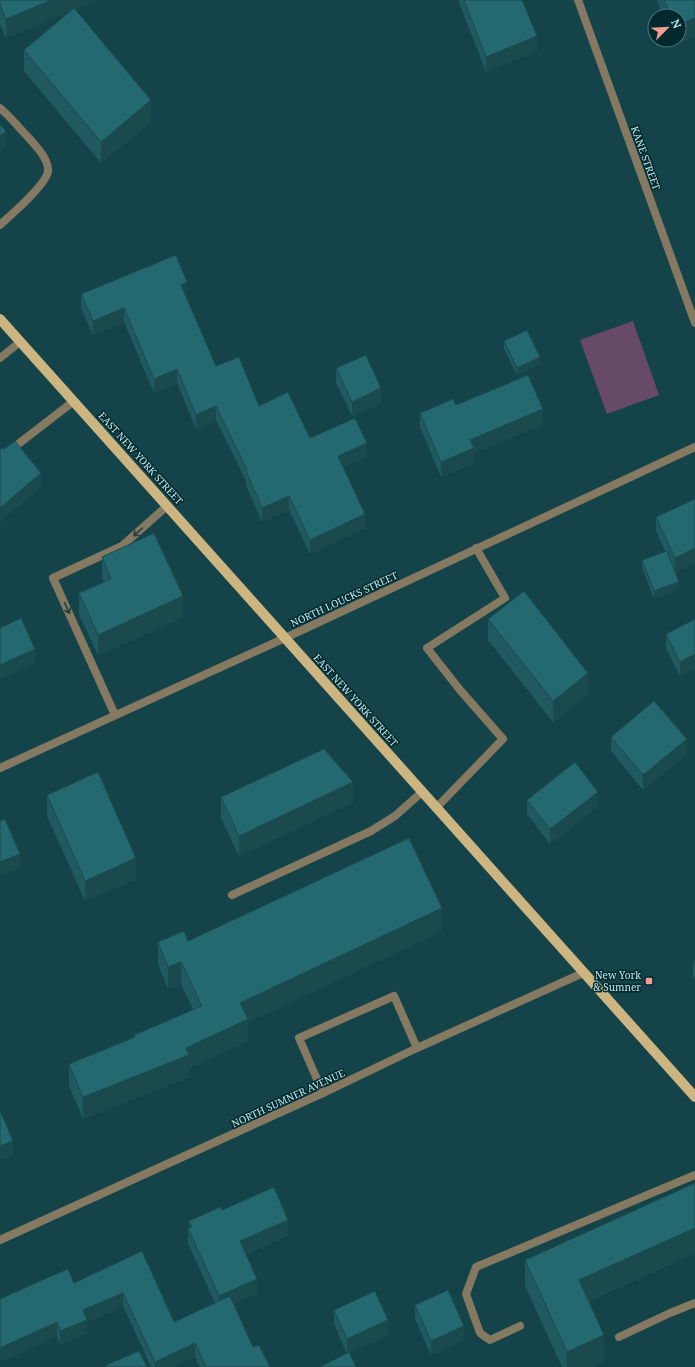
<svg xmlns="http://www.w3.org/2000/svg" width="695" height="1367" viewBox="0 0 695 1367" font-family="'Noto Serif',serif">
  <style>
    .green { fill: #674a68 }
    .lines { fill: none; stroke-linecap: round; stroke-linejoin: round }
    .lane { stroke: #857a61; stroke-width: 8 }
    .street { stroke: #857a61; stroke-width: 8 }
    .primary { stroke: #cdb581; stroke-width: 10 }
    .wall { fill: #205a60 }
    .shaded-wall { fill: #1a4a4e }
    .building { fill: #256970; stroke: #1a4a4e }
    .oneway { stroke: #233d3a }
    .poi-dot { fill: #f59c94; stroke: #02292d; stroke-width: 1.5 }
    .labels { text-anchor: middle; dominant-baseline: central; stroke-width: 3; stroke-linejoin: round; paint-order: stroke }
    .street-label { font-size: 10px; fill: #c2ebf0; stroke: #02292d }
    .poi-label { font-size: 10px; fill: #c2ebf0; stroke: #02292d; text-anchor: end }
  </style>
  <rect width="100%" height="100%" fill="#144449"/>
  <polygon class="green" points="633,321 659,395 607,414 580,340"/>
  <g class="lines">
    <g class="lane">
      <path d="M0 108C10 116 19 128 28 137 35 145 49 159 48 171 47 184 11 215 0 225"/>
      <polyline points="0,358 20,342"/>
      <polyline points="0,458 74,401"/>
      <polyline points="115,715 53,578 122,546 167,506"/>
      <polyline points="436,808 503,739 460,690 427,648 505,598 476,548"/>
      <polyline points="232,895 371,831 395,816 422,792"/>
      <polyline points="323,1093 299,1038 394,996 417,1048"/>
      <polyline points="520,1326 490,1340 480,1333 466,1294 476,1267 695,1175"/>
      <polyline points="619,1337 670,1313 695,1303"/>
    </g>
    <g class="street">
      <polyline points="578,0 695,323"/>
      <polyline points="0,768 285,638 695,447"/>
      <polyline points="0,1240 323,1093 417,1048 583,973"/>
    </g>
    <polyline class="primary" points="0,319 695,1097"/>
  </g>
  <g class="wall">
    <polygon points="0,0 97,0 75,9 151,121 101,163 24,71 24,50 70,11 6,38 0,24"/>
    <polygon points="458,0 522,0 537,51 486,72"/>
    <polygon points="657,0 695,0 695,36 674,45 673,40 679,40 679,16 663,16"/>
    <polygon points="81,294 187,296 186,297 216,366 259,406 310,438 367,457 343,467 365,528 310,554 289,510 262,522 246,485 246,481 216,420 196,429 177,383 154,393 124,322 93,335 81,308"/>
    <polygon points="504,341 540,364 517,375 504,349"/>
    <polygon points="336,368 381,403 352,416 336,383"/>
    <polygon points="456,405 543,424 474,453 474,463 441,477 420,427 420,413"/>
    <polygon points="656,517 695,563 675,572 679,589 654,599 642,568 642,560 665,551 656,531"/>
    <polygon points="102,557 183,617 98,655 79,614 79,593 104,582 102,577"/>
    <polygon points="488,619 588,694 553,722 488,640"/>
    <polygon points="695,619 680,676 666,648 666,634"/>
    <polygon points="611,737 687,754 643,790 611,751"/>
    <polygon points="47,795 136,879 85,901 47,816"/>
    <polygon points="221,797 353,802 239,856 221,818"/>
    <polygon points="527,800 598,806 550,844 527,814"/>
    <polygon points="442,931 248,1022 248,1041 189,1068 189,1077 83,1119 69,1086 69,1064 134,1037 134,1035 193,1010 181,984 168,989 158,964 158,942"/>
    <polygon points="695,960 695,979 693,976 693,961"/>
    <polygon points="695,1183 695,1253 589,1301 604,1361 591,1367 562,1367 525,1286 525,1260"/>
    <polygon points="222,1210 288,1235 246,1254 257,1293 233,1304 253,1347 270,1367 200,1367 195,1357 173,1367 151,1367 123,1306 87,1322 87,1333 60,1345 57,1336 0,1362 0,1299 74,1283 142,1251 174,1322 215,1303 188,1243 188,1228 189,1228 189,1221"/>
    <polygon points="415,1305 464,1340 431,1355 415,1319"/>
    <polygon points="334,1310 388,1335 347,1354 334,1324"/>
  </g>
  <g class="shaded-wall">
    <polygon points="52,0 97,0 6,38 6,19"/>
    <polygon points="695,18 695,36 674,45 674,40 679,40 679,24"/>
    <polygon points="537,36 537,51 486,72 486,57"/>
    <polygon points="151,100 151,121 101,163 101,142"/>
    <polygon points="6,131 6,145 0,150 0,136"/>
    <polygon points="187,282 187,296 181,299 181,285"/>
    <polygon points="124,308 124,322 93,335 93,321"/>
    <polygon points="540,357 540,364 517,375 517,368"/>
    <polygon points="177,369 177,383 154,393 154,379"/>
    <polygon points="381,388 381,403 352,416 352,402"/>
    <polygon points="216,406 216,420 196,429 196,415"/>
    <polygon points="543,409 543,424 474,453 474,463 441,477 441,462 470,440"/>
    <polygon points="367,443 367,457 338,470 338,456"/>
    <polygon points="41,473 41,487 0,522 0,508"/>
    <polygon points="289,496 289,510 262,522 262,508"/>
    <polygon points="365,514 365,528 310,554 310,540"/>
    <polygon points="695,548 695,563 675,572 675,558"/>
    <polygon points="679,582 679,589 654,599 654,591"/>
    <polygon points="183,596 183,617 98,655 98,635"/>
    <polygon points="35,649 35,663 0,679 0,665"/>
    <polygon points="695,654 695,669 680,676 680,662"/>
    <polygon points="588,673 588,694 553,722 553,701"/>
    <polygon points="687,739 687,754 643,790 643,775"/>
    <polygon points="353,782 353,802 239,856 239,836"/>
    <polygon points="598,792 598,806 550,844 550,829"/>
    <polygon points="20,854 20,868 0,876 0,862"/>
    <polygon points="136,858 136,879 85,901 85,881"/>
    <polygon points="442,908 442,931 248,1022 248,1041 189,1068 189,1077 83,1119 83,1097 186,1048 240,1003"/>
    <polygon points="181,962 181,984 168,989 168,967"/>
    <polygon points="13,1141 13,1155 0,1160 0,1146"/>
    <polygon points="288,1220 288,1235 240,1256 240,1241"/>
    <polygon points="695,1228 695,1253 579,1305 579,1280"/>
    <polygon points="257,1279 257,1293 219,1310 219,1296"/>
    <polygon points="123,1293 123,1306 87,1322 87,1333 60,1345 60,1331 83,1310"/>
    <polygon points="388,1320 388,1335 347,1354 347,1339"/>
    <polygon points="57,1322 57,1336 0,1362 0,1348"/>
    <polygon points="464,1326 464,1340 431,1355 431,1341"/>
    <polygon points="604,1335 604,1361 591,1367 567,1367 567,1352"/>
    <polygon points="195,1343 195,1357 173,1367 155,1367 155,1362"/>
  </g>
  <g class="building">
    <polygon points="0,0 52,0 6,19 0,5"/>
    <polygon points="464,0 522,0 537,36 486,57"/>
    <polygon points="664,0 695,0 695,18 679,24 679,16 671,16"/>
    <polygon points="74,8 151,100 101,142 24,50"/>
    <polygon points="0,124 6,131 0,136"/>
    <polygon points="176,255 187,282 181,285 216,366 239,357 259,406 288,392 310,438 355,418 367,443 338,456 365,514 310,540 289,496 262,508 246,471 247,470 216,406 196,415 177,369 154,379 124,308 93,321 81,294"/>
    <polygon points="527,330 540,357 517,368 504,341"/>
    <polygon points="366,355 381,388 352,402 336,368"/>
    <polygon points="528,375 543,409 470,440 474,448 441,462 420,413 453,399 456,405"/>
    <polygon points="15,441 41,473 0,508 0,449 3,448 4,449"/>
    <polygon points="695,499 695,548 675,558 656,517"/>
    <polygon points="154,533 183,596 98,635 79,593 111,579 102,557"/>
    <polygon points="667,551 679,582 654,591 642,560"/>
    <polygon points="524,591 588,673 553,701 488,619"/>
    <polygon points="21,618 35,649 0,665 0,628"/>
    <polygon points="695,619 695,654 680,662 666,634"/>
    <polygon points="654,701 687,739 643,775 611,737"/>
    <polygon points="324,749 353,782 239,836 221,797"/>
    <polygon points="575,762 598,792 550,829 527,800"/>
    <polygon points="98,772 136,858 85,881 47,795"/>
    <polygon points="5,819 20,854 0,862 0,821"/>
    <polygon points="409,838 442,908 240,1003 248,1019 186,1048 189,1055 83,1097 69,1064 135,1037 134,1035 202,1006 181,962 168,967 158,942 184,931 188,941"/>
    <polygon points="695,960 695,965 693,961"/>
    <polygon points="0,1110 13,1141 0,1146"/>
    <polygon points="695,1183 695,1228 579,1280 604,1335 567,1352 525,1260"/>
    <polygon points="274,1187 288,1220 240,1241 257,1279 219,1296 188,1228 192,1227 189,1221 220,1207 222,1210"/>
    <polygon points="142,1251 174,1322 230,1296 253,1347 259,1345 270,1367 206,1367 195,1343 155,1362 123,1293 83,1310 87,1320 60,1331 57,1322 0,1348 0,1299 49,1277 68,1269 74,1283"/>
    <polygon points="448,1290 464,1326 431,1341 415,1305"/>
    <polygon points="375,1291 388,1320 347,1339 334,1310"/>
    <polygon points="139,1351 147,1367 107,1367 106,1365"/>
    <polygon points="349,1352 356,1367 320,1367"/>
  </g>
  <defs><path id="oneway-shaft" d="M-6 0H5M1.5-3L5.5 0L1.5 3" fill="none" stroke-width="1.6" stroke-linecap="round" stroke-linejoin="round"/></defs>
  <g class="oneway">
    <use href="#oneway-shaft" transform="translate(138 532) rotate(138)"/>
    <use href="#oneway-shaft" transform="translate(67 608) rotate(66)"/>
  </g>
  <rect class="poi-dot" x="645" y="977" width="8" height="8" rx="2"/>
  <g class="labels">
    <g class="street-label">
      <text transform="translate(646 158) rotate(70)">KANE STREET</text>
      <text transform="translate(141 458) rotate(48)">EAST NEW YORK STREET</text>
      <text transform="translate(344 599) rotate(-25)">NORTH LOUCKS STREET</text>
      <text transform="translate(356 700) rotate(48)">EAST NEW YORK STREET</text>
      <text transform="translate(288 1098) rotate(-25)">NORTH SUMNER AVENUE</text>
    </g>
    <g class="poi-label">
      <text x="641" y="975">New York<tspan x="641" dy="12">&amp; Sumner</tspan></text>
    </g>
  </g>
  <g transform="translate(667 28) rotate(66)"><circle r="19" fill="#02292d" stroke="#4f777b"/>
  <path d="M0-3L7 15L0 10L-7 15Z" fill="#f59c94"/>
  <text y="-6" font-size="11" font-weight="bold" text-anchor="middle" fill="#c2ebf0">N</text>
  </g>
</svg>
